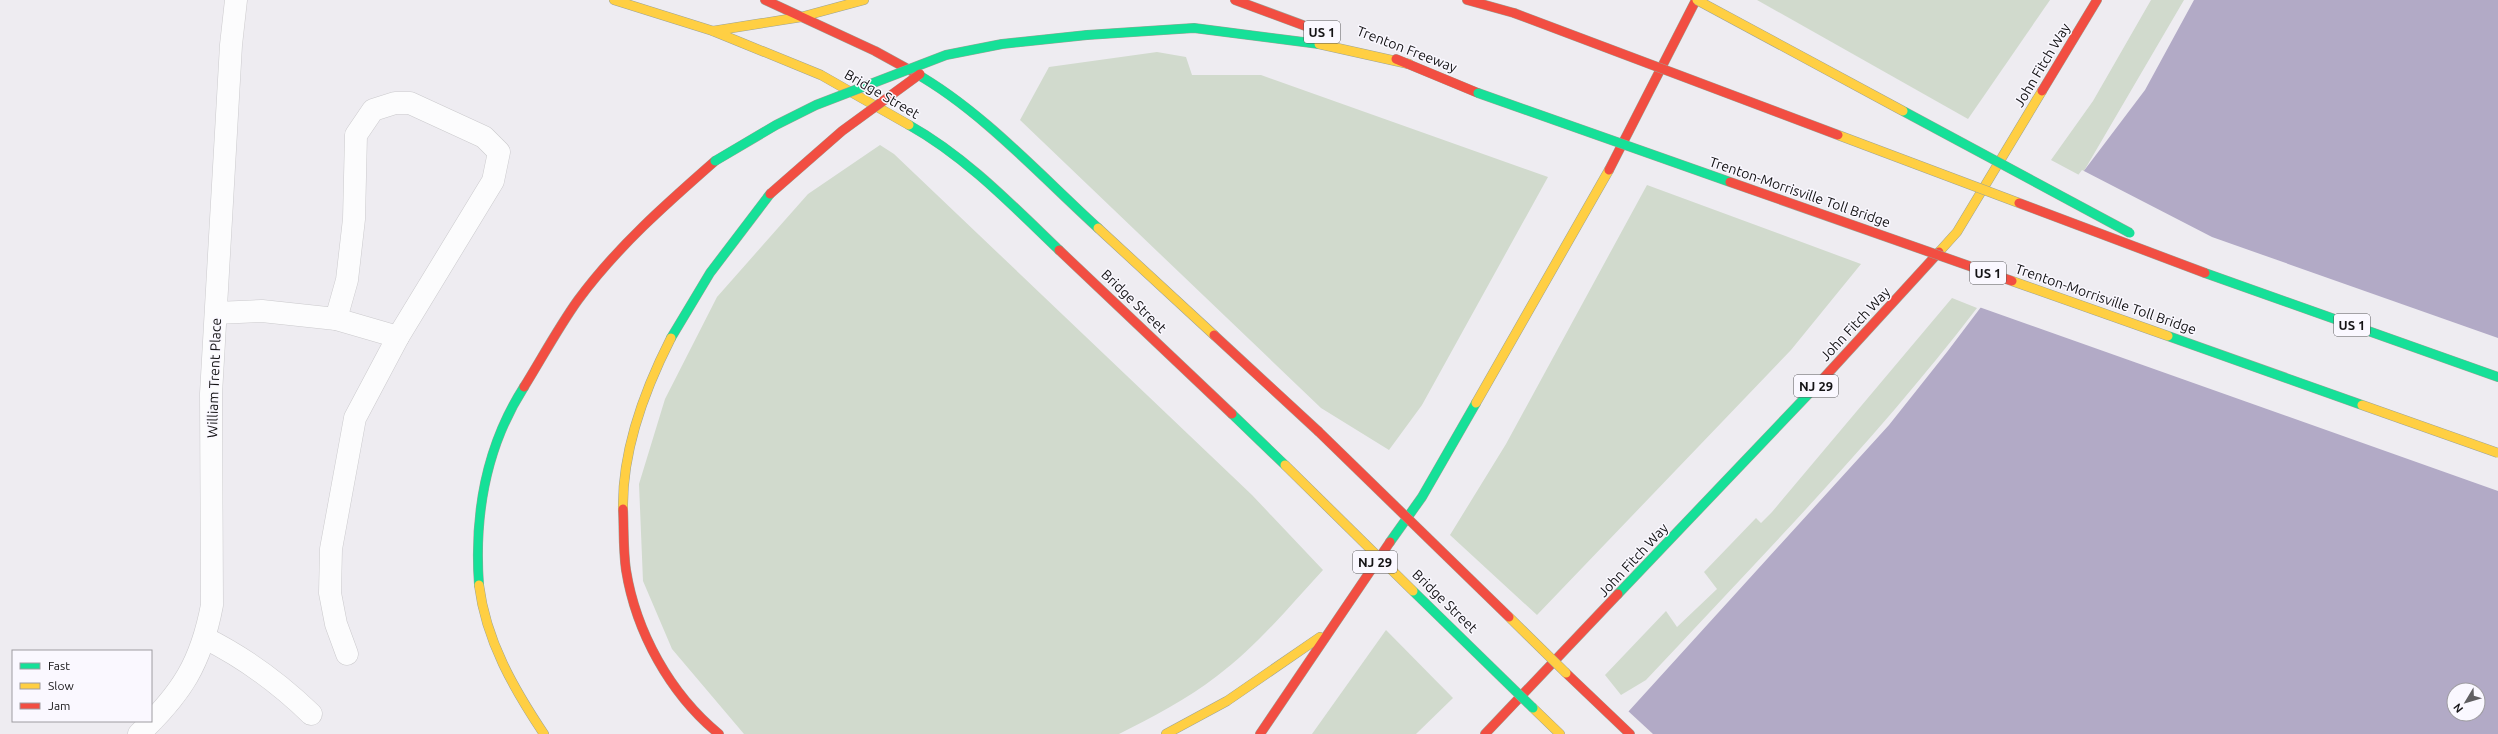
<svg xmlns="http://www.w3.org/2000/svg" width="2498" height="734" viewBox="0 0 2498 734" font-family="Ubuntu,sans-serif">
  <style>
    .green { fill: #d1dacd }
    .water { fill: #b2aac6; fill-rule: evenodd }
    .pier { fill: #eeecf1 }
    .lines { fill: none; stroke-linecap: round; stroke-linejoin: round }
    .lane-casing { stroke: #cbcacd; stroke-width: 23 }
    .fast-casing { stroke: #9ca396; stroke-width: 10 }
    .slow-casing { stroke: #9ca396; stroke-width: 10 }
    .jam-casing { stroke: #9ca396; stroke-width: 10 }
    .lane { stroke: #fcfcfd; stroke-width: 22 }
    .fast { stroke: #16e098; stroke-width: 9 }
    .slow { stroke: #ffcf43; stroke-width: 9 }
    .jam { stroke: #f24e42; stroke-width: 9 }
    .fast-bridge-casing { stroke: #9ca396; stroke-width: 10; stroke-linecap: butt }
    .slow-bridge-casing { stroke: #9ca396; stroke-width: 10; stroke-linecap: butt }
    .jam-bridge-casing { stroke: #9ca396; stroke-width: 10; stroke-linecap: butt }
    .fast-bridge { stroke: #16e098; stroke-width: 9 }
    .slow-bridge { stroke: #ffcf43; stroke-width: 9 }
    .jam-bridge { stroke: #f24e42; stroke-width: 9 }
    .labels { text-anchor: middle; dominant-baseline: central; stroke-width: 3; stroke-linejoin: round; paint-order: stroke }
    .shield { fill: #faf8ff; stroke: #59585b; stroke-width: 1 }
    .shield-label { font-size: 13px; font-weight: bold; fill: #141315 }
    .street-label { font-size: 14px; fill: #141315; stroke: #faf8ff }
  </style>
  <rect width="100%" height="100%" fill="#eeecf1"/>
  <g class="green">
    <polygon points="1757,0 2050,0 1968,119"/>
    <polygon points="2151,0 2184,0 2081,176 2051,160 2093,101"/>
    <polygon points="1157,52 1186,57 1192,75 1261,75 1548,177 1422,405 1389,450 1321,408 1020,120 1049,67"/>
    <path d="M880 145 894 154 1252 495 1323 570C1289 607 1256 647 1217 676 1187 699 1153 717 1119 734H744L672 649 643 581 639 484 665 399 717 297 808 194Z"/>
    <polygon points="1647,185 1861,264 1791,350 1537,615 1450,535 1506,444"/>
    <path d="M1952 298 1977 308C1876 440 1759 559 1646 680L1621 695 1605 675 1666 611 1677 627 1717 589 1704 572 1756 518 1761 523 1772 512Z"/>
    <polygon points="1386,630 1453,698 1416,734 1312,734"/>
  </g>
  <path class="water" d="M2194 0H2498V734H1608L1889 425 1947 352 2145 90ZM2454 690H2478V714H2454Z"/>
  <g class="pier">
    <polygon points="2082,170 2212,237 2498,338 2498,491 1979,307"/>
    <polygon points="1627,710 1653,734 1606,734"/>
  </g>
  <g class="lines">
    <g class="lane-casing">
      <g id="lane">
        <polyline points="216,313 262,311 336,319 398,337"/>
        <polyline points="336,319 347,280 354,219 356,135 373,110 395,103 410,103 484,137 499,152 493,181 398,337 355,418 331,549 330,593 336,624 347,654"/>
        <path d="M205 638C245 658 279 683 311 714"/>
        <path d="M139 734C182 693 201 663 212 605L211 394 231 45 236 0"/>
      </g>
    </g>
    <g class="fast-casing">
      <g id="fast">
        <polyline points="1087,35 1194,28 1319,44"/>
        <path d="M915 73C981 110 1042 177 1098 228"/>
        <path d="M909 125C966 157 1012 205 1059 250"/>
        <polyline points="2205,273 2498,377"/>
        <polyline points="671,338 710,273 770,194"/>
        <polyline points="1232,414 1285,465"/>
        <polyline points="1390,542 1422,497 1476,403"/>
        <path d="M479 585C474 515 485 448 524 387"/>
        <polyline points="1618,594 1820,382"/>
      </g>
    </g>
    <g class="slow-casing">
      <g id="slow">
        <polyline points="614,0 713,31 821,75 909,125"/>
        <polyline points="713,31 801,17 864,0"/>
        <polyline points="1319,44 1409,64"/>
        <polyline points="1098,228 1214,335"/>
        <polyline points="1939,252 1957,232 2042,91"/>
        <polyline points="1476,403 1609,170"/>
        <path d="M623 509C622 450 645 389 671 338"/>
        <path d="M479 585C486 641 514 689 544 734"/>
        <polyline points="1533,708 1560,734"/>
        <polyline points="1166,734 1227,701 1320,637"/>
      </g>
    </g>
    <g class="jam-casing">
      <g id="jam">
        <polyline points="765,0 875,51 915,73"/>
        <polyline points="1235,0 1335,37"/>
        <polyline points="1467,0 1514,13"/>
        <polyline points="1396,59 1478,93"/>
        <polyline points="2042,91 2097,0"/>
        <polyline points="1609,170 1696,0"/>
        <polyline points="1059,250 1232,414"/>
        <polyline points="1214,335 1318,431"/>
        <polyline points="1820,382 1939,252"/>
        <path d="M524 387C542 358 558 328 578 300 617 247 666 204 715 161"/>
        <path d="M623 509C624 529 623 549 626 570 636 632 670 694 719 734"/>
        <polyline points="1566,673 1630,734"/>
        <polyline points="1260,734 1390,542"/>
        <polyline points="1485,734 1618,594"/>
      </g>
    </g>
    <use href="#lane" class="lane"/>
    <use href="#fast" class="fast"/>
    <use href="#slow" class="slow"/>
    <use href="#jam" class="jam"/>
    <g class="fast-bridge-casing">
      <g id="fast-bridge">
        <polyline points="1478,93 1730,182"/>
        <polyline points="1903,111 2130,233"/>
        <polyline points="715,161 776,125 816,105 946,55 1002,44 1087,35"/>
        <polyline points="2168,336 2362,405"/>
        <polyline points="1413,591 1533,708"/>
      </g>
    </g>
    <g class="slow-bridge-casing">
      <g id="slow-bridge">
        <polyline points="1697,0 1903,111"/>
        <polyline points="1838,135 2019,203"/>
        <polyline points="2012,281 2168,336"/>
        <polyline points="2362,405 2498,453"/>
        <polyline points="1285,465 1413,591"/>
        <polyline points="1509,617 1566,673"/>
      </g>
    </g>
    <g class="jam-bridge-casing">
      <g id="jam-bridge">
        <polyline points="1514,13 1838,135"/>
        <polyline points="1730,182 2012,281"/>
        <polyline points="770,194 842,131 920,74"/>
        <polyline points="2019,203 2205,273"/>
        <polyline points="1318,431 1509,617"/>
      </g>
    </g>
    <use href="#fast-bridge" class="fast-bridge"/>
    <use href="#slow-bridge" class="slow-bridge"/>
    <use href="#jam-bridge" class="jam-bridge"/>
  </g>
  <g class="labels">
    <g class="shield">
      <rect x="1304" y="21" width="36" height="22" rx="3"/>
      <rect x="1970" y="262" width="36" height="22" rx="3"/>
      <rect x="2334" y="314" width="36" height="22" rx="3"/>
      <rect x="1794" y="375" width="44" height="22" rx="3"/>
      <rect x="1353" y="551" width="44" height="22" rx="3"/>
    </g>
    <g class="shield-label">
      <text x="1322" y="32">US 1</text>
      <text x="1988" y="273">US 1</text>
      <text x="2352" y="325">US 1</text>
      <text x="1816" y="386">NJ 29</text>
      <text x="1375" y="562">NJ 29</text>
    </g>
    <g class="street-label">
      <text transform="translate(1407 49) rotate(21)">Trenton Freeway</text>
      <text transform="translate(2042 65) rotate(-59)">John Fitch Way</text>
      <text transform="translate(882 94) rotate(30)">Bridge Street</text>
      <text transform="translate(1800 192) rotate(19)">Trenton-Morrisville Toll Bridge</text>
      <text transform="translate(2106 299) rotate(19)">Trenton-Morrisville Toll Bridge</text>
      <text transform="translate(1134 301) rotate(44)">Bridge Street</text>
      <text transform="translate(1855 324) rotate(-47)">John Fitch Way</text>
      <text transform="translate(214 378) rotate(-88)">William Trent Place</text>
      <text transform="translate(1633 560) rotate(-47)">John Fitch Way</text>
      <text transform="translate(1445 601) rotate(44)">Bridge Street</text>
    </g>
  </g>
  <rect x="12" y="650" width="140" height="72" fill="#faf8ff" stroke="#9e9ca1"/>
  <rect x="20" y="663" width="20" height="6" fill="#16e098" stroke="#9e9ca1"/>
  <text x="48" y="670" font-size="12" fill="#141315">Fast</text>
  <rect x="20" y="683" width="20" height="6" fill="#ffcf43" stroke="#9e9ca1"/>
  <text x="48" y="690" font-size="12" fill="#141315">Slow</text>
  <rect x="20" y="703" width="20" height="6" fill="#f24e42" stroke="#9e9ca1"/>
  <text x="48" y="710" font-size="12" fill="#141315">Jam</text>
  <g transform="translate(2466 702) rotate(232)"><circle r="19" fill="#faf8ff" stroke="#9e9ca1"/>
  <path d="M0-3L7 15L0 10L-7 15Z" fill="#605f62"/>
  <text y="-6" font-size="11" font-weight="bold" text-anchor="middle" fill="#141315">N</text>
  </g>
</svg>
